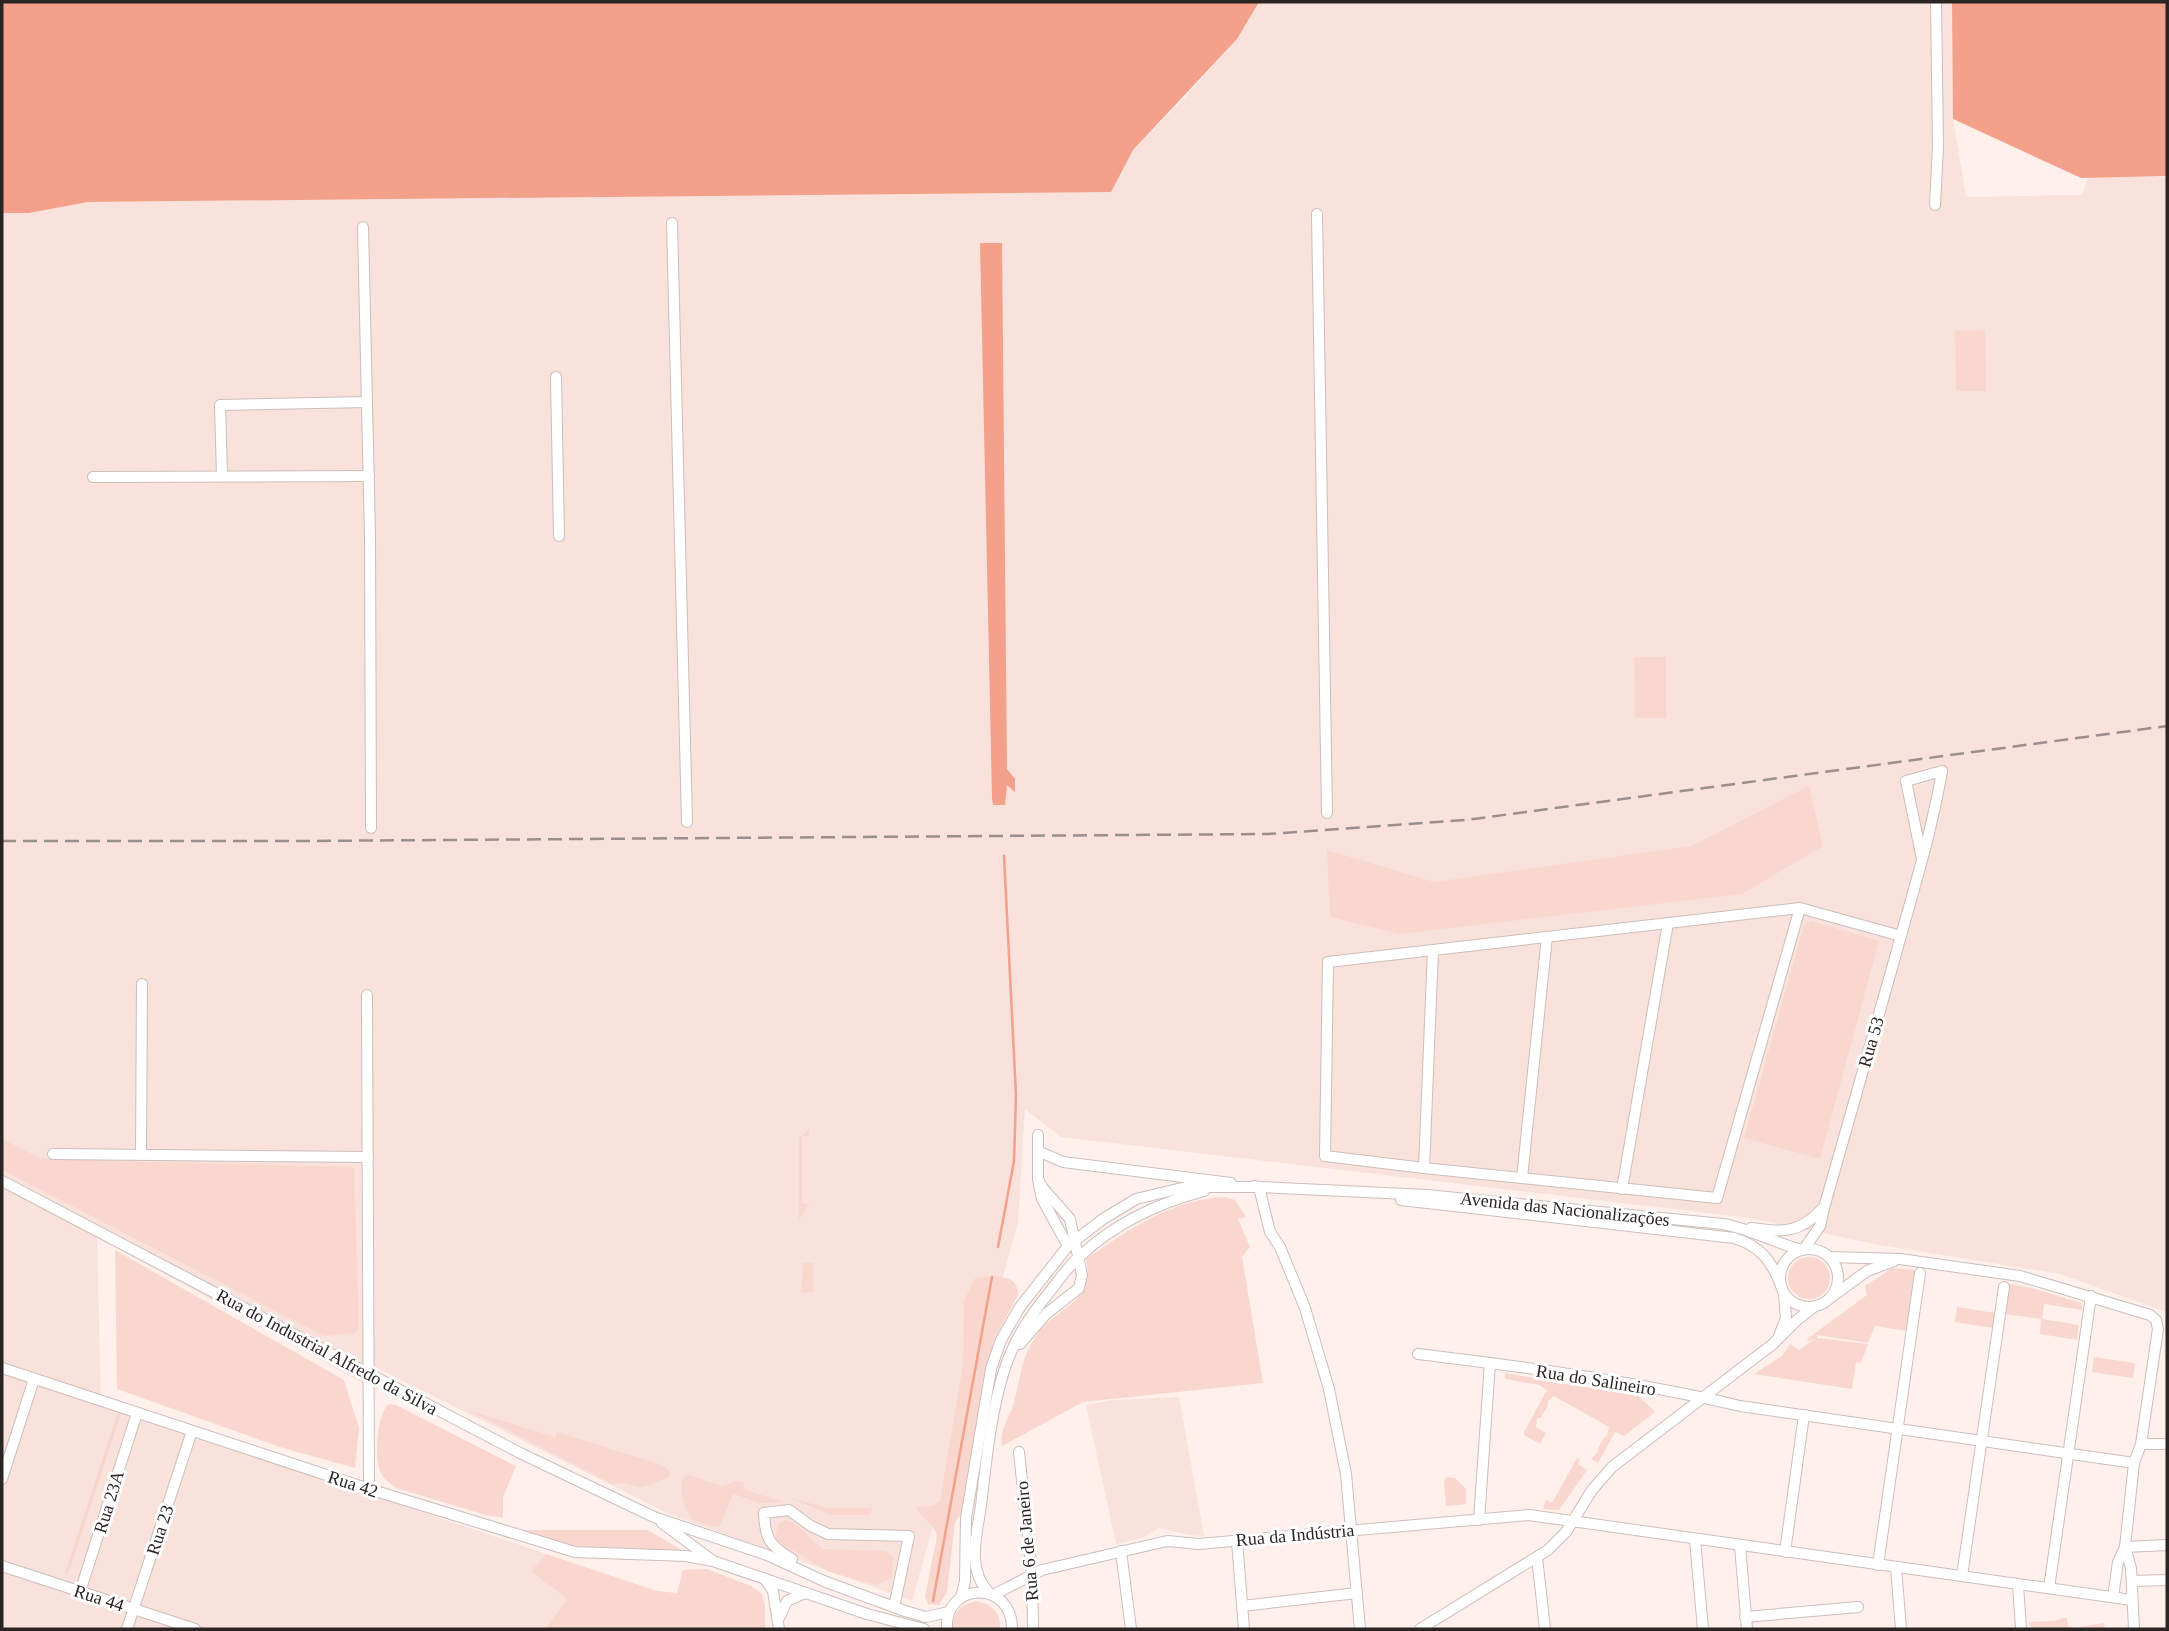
<svg xmlns="http://www.w3.org/2000/svg" width="2169" height="1631" viewBox="0 0 2169 1631" font-family="Georgia,serif">
  <style>
    .built { fill: #f9e2dc }
    .green { fill: #fad7ce }
    .water { fill: #f3a18b }
    .lines { fill: none; stroke-linecap: round; stroke-linejoin: round }
    .stream { stroke: #f3a18b; stroke-width: 2.5 }
    .minor-casing { stroke: #ccbeba; stroke-width: 12 }
    .minor { stroke: #fff; stroke-width: 10 }
    .rail { stroke: #998f8c; stroke-width: 2.5; stroke-dasharray: 14 7; stroke-linecap: butt }
    .labels { text-anchor: middle; dominant-baseline: central; stroke-width: 6; stroke-linejoin: round; paint-order: stroke }
    .street-label { font-size: 18px; fill: #2a2523; stroke: #fff }
  </style>
  <rect width="100%" height="100%" fill="#fff0ec"/>
  <g class="built">
    <polygon points="1259,2 1952,2 1953,119 1966,197 2082,195 2089,176 2167,177 2167,1312 2060,1274 1879,1245 1750,1218 1061,1137 1025,1109 1018,1223 912,1601 669,1514 377,1368 377,1391 97,1237 101,1403 546,1554 532,1571 567,1599 545,1629 2,1629 2,213 29,213 88,202 1110,192 1133,150 1187,95 1237,39"/>
    <polygon points="1179,1397 1204,1536 1188,1535 1159,1528 1142,1538 1116,1544 1086,1405 1113,1400"/>
  </g>
  <g class="green">
    <polygon points="1985,330 1986,391 1956,391 1955,331"/>
    <polygon points="1634,657 1666,657 1666,718 1635,718"/>
    <polygon points="1809,786 1823,846 1742,894 1400,934 1330,917 1327,850 1434,882 1691,846"/>
    <polygon points="1811,921 1879,941 1820,1159 1744,1138 1804,925"/>
    <polygon points="809,1130 809,1136 802,1136 802,1203 809,1204 799,1220 799,1138"/>
    <polygon points="2,1139 42,1159 354,1167 359,1327 355,1333 324,1336 2,1170"/>
    <path d="M1225 1197 1235 1200 1246 1217 1238 1219 1250 1247 1242 1257 1263 1383 1083 1402 1002 1446C999 1432 1008 1419 1013 1406 1020 1383 1020 1360 1034 1339 1055 1305 1095 1306 1086 1259 1130 1229 1170 1200 1225 1197Z"/>
    <polygon points="115,1250 344,1380 359,1428 355,1468 283,1448 117,1389"/>
    <circle cx="1809" cy="1278" r="21"/>
    <polygon points="803,1263 813,1263 813,1292 801,1293"/>
    <polygon points="1892,1268 1916,1270 1907,1331 1875,1326 1868,1343 1817,1335 1817,1338 1868,1344 1861,1363 1856,1362 1852,1389 1754,1374 1782,1356 1790,1344 1799,1350 1815,1339 1808,1341 1807,1339 1867,1295 1865,1286"/>
    <path d="M989 1276C1004 1277 1018 1277 1018 1295L994 1340 963 1512 955 1522 947 1592 939 1605 928 1604 925 1597 937 1536C934 1522 920 1519 917 1507L932 1506 940 1501 963 1365 964 1301 974 1279Z"/>
    <polygon points="2009,1284 2032,1288 2081,1303 2082,1310 2044,1304 2042,1319 2079,1325 2077,1340 2040,1334 2041,1319 2004,1314"/>
    <polygon points="1957,1307 1995,1313 1993,1328 1955,1322"/>
    <polygon points="2094,1357 2135,1363 2133,1378 2092,1372"/>
    <path d="M1505 1373 1638 1396 1655 1412 1624 1436 1615 1432 1598 1463 1591 1459 1597 1453C1599 1444 1602 1441 1607 1435L1609 1427 1554 1396 1548 1401V1405L1541 1417 1537 1419 1536 1427 1546 1433 1540 1444 1524 1435V1432L1547 1390 1539 1385 1505 1379Z"/>
    <path d="M389 1404 396 1405 516 1466 503 1497V1518L486 1515 396 1488C389 1483 383 1478 380 1471 374 1457 377 1413 389 1404Z"/>
    <polygon points="468,1410 555,1437 557,1432 659,1464 667,1468 670,1472 668,1478 639,1488 626,1483 612,1484"/>
    <polygon points="118,1412 121,1413 68,1575 65,1574"/>
    <polygon points="1577,1458 1580,1460 1578,1464 1587,1470 1559,1510 1543,1509 1546,1500 1552,1503"/>
    <path d="M689 1475 722 1486 737 1481 744 1483 743 1489 784 1502 760 1503 733 1494 720 1526 714 1527 692 1520C684 1506 677 1493 684 1476Z"/>
    <polygon points="1446,1477 1455,1478 1466,1489 1466,1504 1446,1506 1444,1480"/>
    <polygon points="790,1498 829,1508 873,1508 868,1515 831,1515"/>
    <path d="M785 1520C801 1523 809 1541 824 1549L885 1551 893 1557 892 1578 876 1585 830 1572 775 1540 778 1524Z"/>
    <polygon points="511,1530 648,1530 682,1550 563,1546"/>
    <polygon points="546,1554 657,1591 677,1593 683,1570 707,1569 751,1586 762,1594 765,1606 765,1629 545,1629 567,1599 531,1571"/>
    <path d="M976 1601C992 1604 1001 1613 1000 1629H953C952 1613 961 1604 976 1601Z"/>
    <polygon points="2063,1618 2067,1618 2068,1626 2073,1628 2104,1623 2105,1629 2033,1629 2028,1622 2055,1621"/>
  </g>
  <g class="water">
    <polygon points="2,2 1259,2 1237,39 1133,150 1111,192 88,202 29,213 2,213"/>
    <polygon points="1952,2 2167,2 2167,176 2081,178 1953,119"/>
    <polygon points="980,243 1002,243 1007,769 1015,779 1015,792 1007,785 1005,805 993,805 992,798"/>
  </g>
  <g class="lines">
    <g class="stream">
      <polyline points="998,1247 1014,1161 1016,1095 1004,856"/>
      <polyline points="933,1601 992,1277"/>
    </g>
    <g class="minor-casing">
      <g id="minor">
        <polyline points="1935,205 1938,146 1936,2"/>
        <polyline points="1317,214 1327,813"/>
        <polyline points="672,223 687,822"/>
        <polyline points="363,227 370,537 371,828"/>
        <polyline points="556,377 559,536"/>
        <polyline points="222,476 220,405 367,402"/>
        <polyline points="93,477 369,476"/>
        <polyline points="1800,908 1717,1198 1424,1168 1325,1156 1328,962 1800,908 1901,936"/>
        <polyline points="367,995 369,1489"/>
        <polyline points="1038,1135 1038,1179 1042,1199 1068,1246"/>
        <polyline points="1038,1151 1063,1162 1231,1183"/>
        <polyline points="53,1154 368,1157"/>
        <polyline points="141,1155 142,984"/>
        <polyline points="1424,1168 1433,950"/>
        <polyline points="1522,1178 1547,937"/>
        <polyline points="2,1181 520,1453 654,1517 767,1555 826,1582 905,1611 926,1617 949,1612"/>
        <polyline points="1254,1186 1259,1187 1270,1232 1280,1247 1305,1308 1329,1389 1346,1474 1360,1629"/>
        <polyline points="1622,1189 1668,923"/>
        <path d="M1401 1200 1734 1238C1760 1246 1770 1259 1780 1283"/>
        <path d="M1751 1228C1783 1232 1799 1234 1822 1209"/>
        <path d="M1804 1249 1820 1226 1824 1208 1894 961C1911 898 1931 836 1942 771L1906 781 1922 859"/>
        <circle cx="1809" cy="1278" r="29"/>
        <polyline points="1830,1257 1900,1259 2020,1276 2150,1315 2156,1320 2158,1329 2141,1444 2134,1463 2125,1547 2118,1562 2113,1597"/>
        <polyline points="1833,1296 1867,1271 1894,1261"/>
        <polyline points="1779,1336 1786,1318 1784,1294"/>
        <polyline points="1020,1344 1046,1314 1079,1288 1082,1275 1070,1219 1042,1187 1038,1179"/>
        <path d="M1418 1354C1525 1367 1634 1381 1740 1406L2134 1463"/>
        <polyline points="2,1368 369,1489 575,1552 686,1556 713,1561"/>
        <polyline points="2141,1444 2167,1444"/>
        <polyline points="1019,1452 1032,1574 1033,1629"/>
        <polyline points="2,1479 34,1379"/>
        <polyline points="1479,1520 1490,1363"/>
        <polyline points="662,1523 713,1561 867,1614 924,1629"/>
        <polyline points="1695,1540 1703,1629"/>
        <polyline points="1237,1541 1244,1629"/>
        <polyline points="1740,1546 1747,1629"/>
        <polyline points="2125,1547 2131,1568 2134,1629"/>
        <polyline points="2125,1547 2167,1545"/>
        <polyline points="1121,1551 1131,1629"/>
        <polyline points="1785,1552 1804,1415"/>
        <polyline points="1537,1557 1545,1629"/>
        <path d="M792 1559C770 1546 765 1539 764 1513L789 1510 811 1526 828 1534 909 1536 894 1607"/>
        <polyline points="1878,1565 1920,1273"/>
        <polyline points="2,1566 195,1629"/>
        <polyline points="1896,1567 1901,1629"/>
        <polyline points="1962,1576 2004,1287"/>
        <polyline points="765,1579 773,1591 779,1629"/>
        <polyline points="2132,1581 2167,1580"/>
        <polyline points="2018,1584 2021,1629"/>
        <polyline points="2049,1588 2091,1296"/>
        <polyline points="80,1592 137,1413"/>
        <path d="M989 1593C964 1566 979 1530 982 1497 987 1452 993 1398 1009 1357 1019 1332 1032 1314 1048 1294 1058 1281 1067 1268 1079 1257 1114 1224 1158 1203 1204 1191"/>
        <polyline points="993,1595 1042,1570 1167,1541 1199,1544 1529,1515 2132,1600"/>
        <path d="M961 1598 965 1581 966 1518 991 1369 1001 1340 1020 1307 1068 1246 1103 1219 1136 1199 1186 1187H1259L1427 1195 1723 1224C1751 1229 1775 1243 1802 1250"/>
        <polyline points="1242,1606 1357,1593"/>
        <polyline points="1745,1617 1858,1607"/>
        <polyline points="778,1620 787,1601 805,1593"/>
        <polyline points="127,1629 192,1431"/>
        <path d="M947 1629C944 1581 1013 1580 1012 1629"/>
        <polyline points="1420,1629 1548,1550 1566,1532 1592,1490 1612,1467 1773,1344 1797,1320 1815,1306"/>
      </g>
    </g>
    <use href="#minor" class="minor"/>
    <polyline class="rail" points="2,841 304,841 1268,834 1466,820 2167,726"/>
  </g>
  <g class="labels">
    <g class="street-label">
      <text transform="translate(1871 1042) rotate(-74)">Rua 53</text>
      <text transform="translate(1565 1209) rotate(6)">Avenida das Nacionalizações</text>
      <text transform="translate(327 1352) rotate(28)">Rua do Industrial Alfredo da Silva</text>
      <text transform="translate(1596 1380) rotate(9)">Rua do Salineiro</text>
      <text transform="translate(353 1484) rotate(18)">Rua 42</text>
      <text transform="translate(109 1502) rotate(-73)">Rua 23A</text>
      <text transform="translate(160 1530) rotate(-72)">Rua 23</text>
      <text transform="translate(1295 1535) rotate(-5)">Rua da Indústria</text>
      <text transform="translate(1027 1541) rotate(-95)">Rua 6 de Janeiro</text>
      <text transform="translate(99 1598) rotate(18)">Rua 44</text>
    </g>
  </g>
  <rect width="2169" height="1631" fill="none" stroke="#2a2523" stroke-width="7"/>
</svg>
